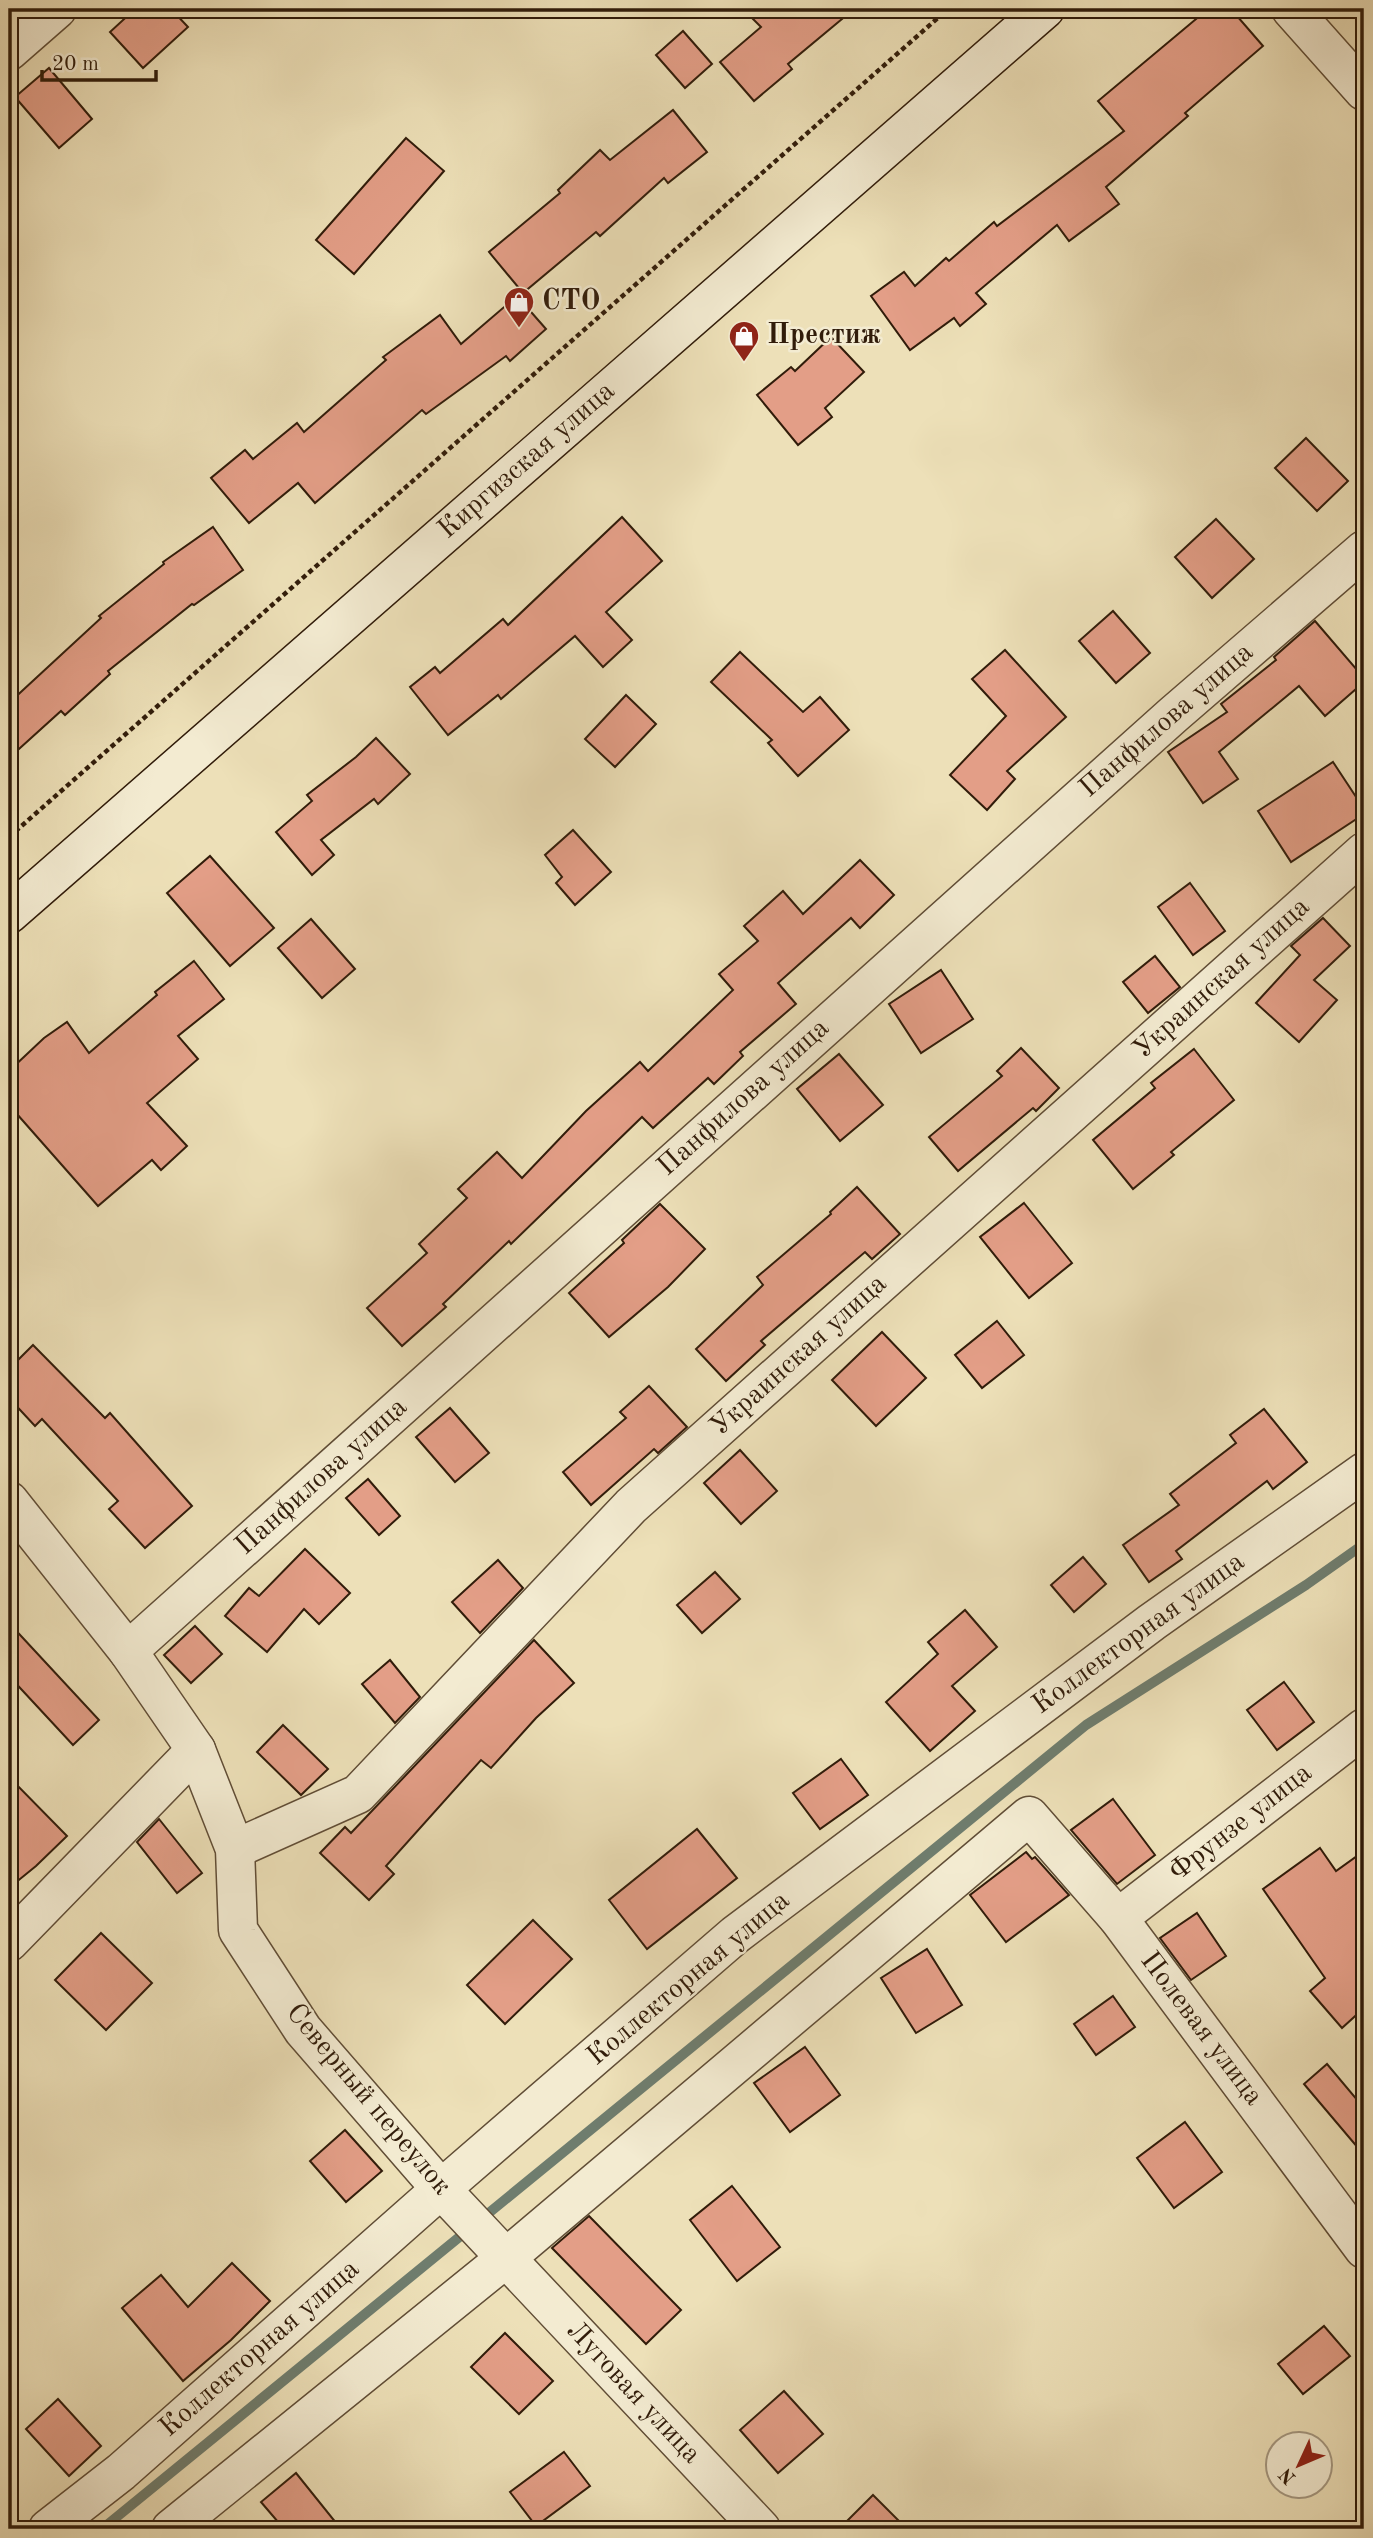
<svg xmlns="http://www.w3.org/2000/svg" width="1373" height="2538" viewBox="0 0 1373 2538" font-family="'Old Standard TT',serif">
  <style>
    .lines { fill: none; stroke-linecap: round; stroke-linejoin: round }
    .stream { stroke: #6f7d6e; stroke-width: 10 }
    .building { fill: #e39e87; stroke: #311c0a; stroke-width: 2 }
    .minor-casing { stroke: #604d36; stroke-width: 41 }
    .secondary-casing { stroke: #311c0a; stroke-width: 41 }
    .path { stroke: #311c0a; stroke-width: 4.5; stroke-dasharray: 5 3.5; stroke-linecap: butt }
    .minor { stroke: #f3ebd1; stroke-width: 38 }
    .secondary { stroke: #f3ebd1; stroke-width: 38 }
    .labels { text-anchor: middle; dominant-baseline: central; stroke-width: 5; stroke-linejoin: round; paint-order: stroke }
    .poi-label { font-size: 28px; font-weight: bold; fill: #311c0a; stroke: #f3ebd1; text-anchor: start }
    .street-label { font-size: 28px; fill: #311c0a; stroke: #f3ebd1 }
  </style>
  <rect width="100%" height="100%" fill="#ede0b8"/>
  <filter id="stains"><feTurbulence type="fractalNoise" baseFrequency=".00286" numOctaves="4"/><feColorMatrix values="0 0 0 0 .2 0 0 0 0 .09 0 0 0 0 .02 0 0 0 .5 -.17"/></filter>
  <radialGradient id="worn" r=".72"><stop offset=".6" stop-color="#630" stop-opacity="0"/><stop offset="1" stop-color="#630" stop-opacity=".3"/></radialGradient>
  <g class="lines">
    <polyline class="stream" points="102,2529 1086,1725 1306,1585 1364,1544"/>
  </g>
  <g class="building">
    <polygon points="135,9 171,9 188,27 143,68 110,32"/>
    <polygon points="743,9 854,9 788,64 792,69 754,101 720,62 761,27"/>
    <polygon points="1208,9 1231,9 1263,46 1185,113 1188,116 1106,187 1119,204 1069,241 1057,225 976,293 986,304 960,326 954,318 910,350 871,296 904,272 915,286 946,258 949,261 994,222 997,226 1124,131 1098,101"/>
    <polygon points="683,31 712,64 685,88 656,55"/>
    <polygon points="49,68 92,119 59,148 15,97"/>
    <polygon points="673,110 707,152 668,183 664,178 600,236 596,232 523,293 489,252 560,193 558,190 600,150 610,160"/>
    <polygon points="406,138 444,171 354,274 316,240"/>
    <polygon points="517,296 546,329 510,361 506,356 426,414 422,410 315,503 298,483 249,523 211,478 245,450 253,459 297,423 304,432 386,360 383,357 440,315 461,344"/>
    <polygon points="831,337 864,372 825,408 832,417 798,445 757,395 791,367 795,371"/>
    <polygon points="1306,438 1348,481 1317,511 1275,468"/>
    <polygon points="622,517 662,561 606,612 632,640 603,667 575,636 501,699 498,695 448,735 410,687 435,667 440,673 503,619 508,625"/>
    <polygon points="1216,519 1254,559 1212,598 1175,557"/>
    <polygon points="213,527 243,570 194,605 192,604 108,671 110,674 65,715 61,711 9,758 9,703 101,618 99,616 164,564 163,562"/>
    <polygon points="1113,611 1150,653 1116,683 1079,641"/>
    <polygon points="1315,621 1364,678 1364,682 1325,716 1299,686 1219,752 1238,779 1203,803 1168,752 1227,712 1221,704 1276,660 1274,657"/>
    <polygon points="1005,650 1066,717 1007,771 1015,779 987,810 950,775 1006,716 972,679"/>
    <polygon points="740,652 803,712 820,697 849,730 798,776 768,743 772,740 711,682"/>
    <polygon points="626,695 656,724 615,767 585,739"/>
    <polygon points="376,738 410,774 378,804 374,799 321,840 334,855 312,875 276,832 312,801 307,795 356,757"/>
    <polygon points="1333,762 1364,809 1364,814 1291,862 1258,811"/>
    <polygon points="573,830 611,872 575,905 556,883 562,877 545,855"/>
    <polygon points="210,856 274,928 230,966 167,893"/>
    <polygon points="860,860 894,895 860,928 851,918 778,983 796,1004 740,1052 743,1056 714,1084 708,1078 653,1128 642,1117 511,1244 509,1241 443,1304 446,1307 402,1346 367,1308 427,1253 419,1244 467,1198 458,1189 497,1152 522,1178 586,1111 640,1062 648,1071 733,990 719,974 758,941 744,926 783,891 803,914"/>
    <polygon points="1190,883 1225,931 1193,955 1158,907"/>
    <polygon points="1323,918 1350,946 1314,980 1337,1000 1299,1042 1256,1003 1300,955 1291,946"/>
    <polygon points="311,919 355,969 322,998 278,948"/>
    <polygon points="1155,956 1180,987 1148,1013 1123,982"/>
    <polygon points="194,961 224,999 178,1036 198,1059 147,1103 187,1146 161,1170 152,1160 98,1206 9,1105 9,1071 44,1038 67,1022 89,1053 157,995 155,992"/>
    <polygon points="941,970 973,1019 921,1053 889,1004"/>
    <polygon points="1021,1048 1059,1088 1036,1111 1033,1108 958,1171 929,1137 1002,1076 997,1071"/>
    <polygon points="1194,1049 1234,1100 1171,1152 1174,1155 1133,1189 1093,1140 1155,1088 1151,1083"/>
    <polygon points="839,1054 883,1105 840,1141 797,1089"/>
    <polygon points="857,1187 900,1234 872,1259 865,1252 761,1341 765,1345 726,1381 696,1349 763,1285 757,1277 831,1214 830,1212"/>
    <polygon points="1024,1203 1072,1263 1029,1298 980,1237"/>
    <polygon points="660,1204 705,1249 668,1287 609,1337 569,1293 624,1243 622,1240"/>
    <polygon points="997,1321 1024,1355 982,1388 955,1355"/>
    <polygon points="882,1332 926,1378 876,1426 832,1380"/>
    <polygon points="33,1345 105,1418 110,1413 192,1506 145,1548 109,1509 118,1501 42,1419 35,1426 9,1398 9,1369"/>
    <polygon points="649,1386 687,1427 658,1453 654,1449 591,1505 563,1472 626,1418 620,1412"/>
    <polygon points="450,1408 489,1453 455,1482 416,1437"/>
    <polygon points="1264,1409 1307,1462 1273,1489 1267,1481 1176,1551 1182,1559 1149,1582 1123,1545 1179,1505 1170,1494 1236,1443 1230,1435"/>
    <polygon points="740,1450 777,1491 741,1524 704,1483"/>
    <polygon points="368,1479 400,1516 379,1535 346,1498"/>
    <polygon points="305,1549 350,1593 319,1624 304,1609 267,1652 225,1616 249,1588 259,1596"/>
    <polygon points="1083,1557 1106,1584 1074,1612 1051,1585"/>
    <polygon points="498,1560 523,1588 480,1633 452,1602"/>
    <polygon points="715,1572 740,1599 702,1633 677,1605"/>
    <polygon points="965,1610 997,1647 952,1686 975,1711 930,1751 886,1702 938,1654 928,1642"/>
    <polygon points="9,1623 99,1720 73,1745 9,1676"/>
    <polygon points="195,1626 222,1654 191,1683 164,1655"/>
    <polygon points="534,1640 574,1683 536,1718 491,1768 481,1760 386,1866 394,1874 369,1900 320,1853 345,1827 351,1833"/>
    <polygon points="390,1660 420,1697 395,1723 362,1684"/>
    <polygon points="1284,1682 1314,1722 1277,1750 1247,1710"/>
    <polygon points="283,1725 328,1769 301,1795 257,1752"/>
    <polygon points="841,1759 868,1795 820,1829 793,1793"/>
    <polygon points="9,1777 67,1836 36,1866 9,1888"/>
    <polygon points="1113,1799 1155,1855 1117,1884 1071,1830"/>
    <polygon points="159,1819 202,1873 177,1893 137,1842"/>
    <polygon points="697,1829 737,1878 647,1949 609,1900"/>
    <polygon points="1320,1848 1336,1871 1364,1851 1364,2008 1342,2028 1310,1991 1325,1978 1263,1889"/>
    <polygon points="1026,1852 1032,1859 1035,1857 1069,1895 1006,1942 970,1895"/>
    <polygon points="1197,1913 1226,1956 1191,1980 1160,1938"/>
    <polygon points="533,1920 572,1959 505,2024 467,1985"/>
    <polygon points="101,1933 152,1983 106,2030 55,1980"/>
    <polygon points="927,1949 962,2005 916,2033 881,1978"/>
    <polygon points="1113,1996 1135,2027 1096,2055 1074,2024"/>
    <polygon points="805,2047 840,2095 790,2132 754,2083"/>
    <polygon points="1327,2064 1364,2108 1364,2155 1304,2084"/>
    <polygon points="1185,2122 1222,2172 1174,2208 1137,2158"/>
    <polygon points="345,2130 382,2171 346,2202 310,2161"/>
    <polygon points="732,2186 780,2247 737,2281 690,2220"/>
    <polygon points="589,2216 681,2310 646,2344 552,2248"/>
    <polygon points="232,2263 270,2301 231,2340 183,2381 122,2308 161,2275 188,2307"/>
    <polygon points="1324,2326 1350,2356 1303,2394 1278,2364"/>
    <polygon points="505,2333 553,2381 519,2414 471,2367"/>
    <polygon points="784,2391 823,2434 778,2473 740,2430"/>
    <polygon points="58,2399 101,2446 69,2476 26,2429"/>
    <polygon points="564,2452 590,2486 536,2526 510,2492"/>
    <polygon points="296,2473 341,2529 284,2529 261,2502"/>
    <polygon points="873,2495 907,2529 839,2529"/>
  </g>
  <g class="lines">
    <g class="minor-casing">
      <g id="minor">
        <polyline points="1291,9 1364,91"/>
        <polyline points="9,51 57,9"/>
        <polyline points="9,1501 128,1651 196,1750 235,1849 238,1930 303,2030 441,2189 761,2529"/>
        <polyline points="128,1651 1173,715 1364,550"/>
        <polyline points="235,1849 358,1794 631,1506 1364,852"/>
        <polyline points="1118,1918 1364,1728"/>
        <polyline points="9,1942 196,1750"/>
        <polyline points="48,2529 121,2472 441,2189 735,1935 1152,1622 1364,1472"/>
        <polyline points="171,2529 506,2258 1029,1816 1118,1918 1364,2249"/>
      </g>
    </g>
    <g class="secondary-casing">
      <polyline id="secondary" points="9,914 1045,9"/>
    </g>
    <polyline class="path" points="9,837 948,9"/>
    <use href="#minor" class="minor"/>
    <use href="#secondary" class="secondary"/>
  </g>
  <defs>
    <g id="shop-pin" transform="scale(1.575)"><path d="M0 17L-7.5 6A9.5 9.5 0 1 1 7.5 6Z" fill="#8f2418" stroke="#f3ebd1"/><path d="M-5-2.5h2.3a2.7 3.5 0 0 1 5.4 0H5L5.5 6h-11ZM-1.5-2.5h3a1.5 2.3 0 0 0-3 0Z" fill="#fff"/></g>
  </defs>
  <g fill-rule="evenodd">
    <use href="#shop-pin" x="519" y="302"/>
    <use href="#shop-pin" x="744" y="336"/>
  </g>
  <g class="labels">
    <g class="poi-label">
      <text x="542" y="302">СТО</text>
      <text x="767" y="336">Престиж</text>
    </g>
    <g class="street-label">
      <text transform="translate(527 461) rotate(-41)">Киргизская улица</text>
      <text transform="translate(1167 721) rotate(-41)">Панфилова улица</text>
      <text transform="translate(1222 979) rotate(-42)">Украинская улица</text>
      <text transform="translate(744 1098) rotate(-42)">Панфилова улица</text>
      <text transform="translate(799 1356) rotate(-42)">Украинская улица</text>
      <text transform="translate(322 1477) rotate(-42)">Панфилова улица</text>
      <text transform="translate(1139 1634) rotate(-36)">Коллекторная улица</text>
      <text transform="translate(1241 1823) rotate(-38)">Фрунзе улица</text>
      <text transform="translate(689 1979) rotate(-40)">Коллекторная улица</text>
      <text transform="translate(1201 2029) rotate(53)">Полевая улица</text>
      <text transform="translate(368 2100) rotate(50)">Северный переулок</text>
      <text transform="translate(260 2349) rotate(-41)">Коллекторная улица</text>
      <text transform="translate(633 2393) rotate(47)">Луговая улица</text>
    </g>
  </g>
  <rect width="1373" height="2538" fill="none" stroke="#ede0b8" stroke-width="35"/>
  <rect x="10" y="10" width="1352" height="2517" fill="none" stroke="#311c0a" stroke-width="3.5"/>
  <rect x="18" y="18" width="1338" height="2503" fill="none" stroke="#311c0a" stroke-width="2"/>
  <g transform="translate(1299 2465) rotate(226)"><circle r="33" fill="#f3ebd1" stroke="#a59881" stroke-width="2"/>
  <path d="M0-5L12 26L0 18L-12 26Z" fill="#8f2418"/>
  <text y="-10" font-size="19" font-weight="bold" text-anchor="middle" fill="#311c0a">N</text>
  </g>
  <path d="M42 70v10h114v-10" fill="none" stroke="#311c0a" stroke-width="3.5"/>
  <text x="52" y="70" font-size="21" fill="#311c0a" stroke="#f3ebd1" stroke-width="5" paint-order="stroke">20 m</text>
  <rect width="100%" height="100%" filter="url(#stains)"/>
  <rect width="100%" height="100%" fill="url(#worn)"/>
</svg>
